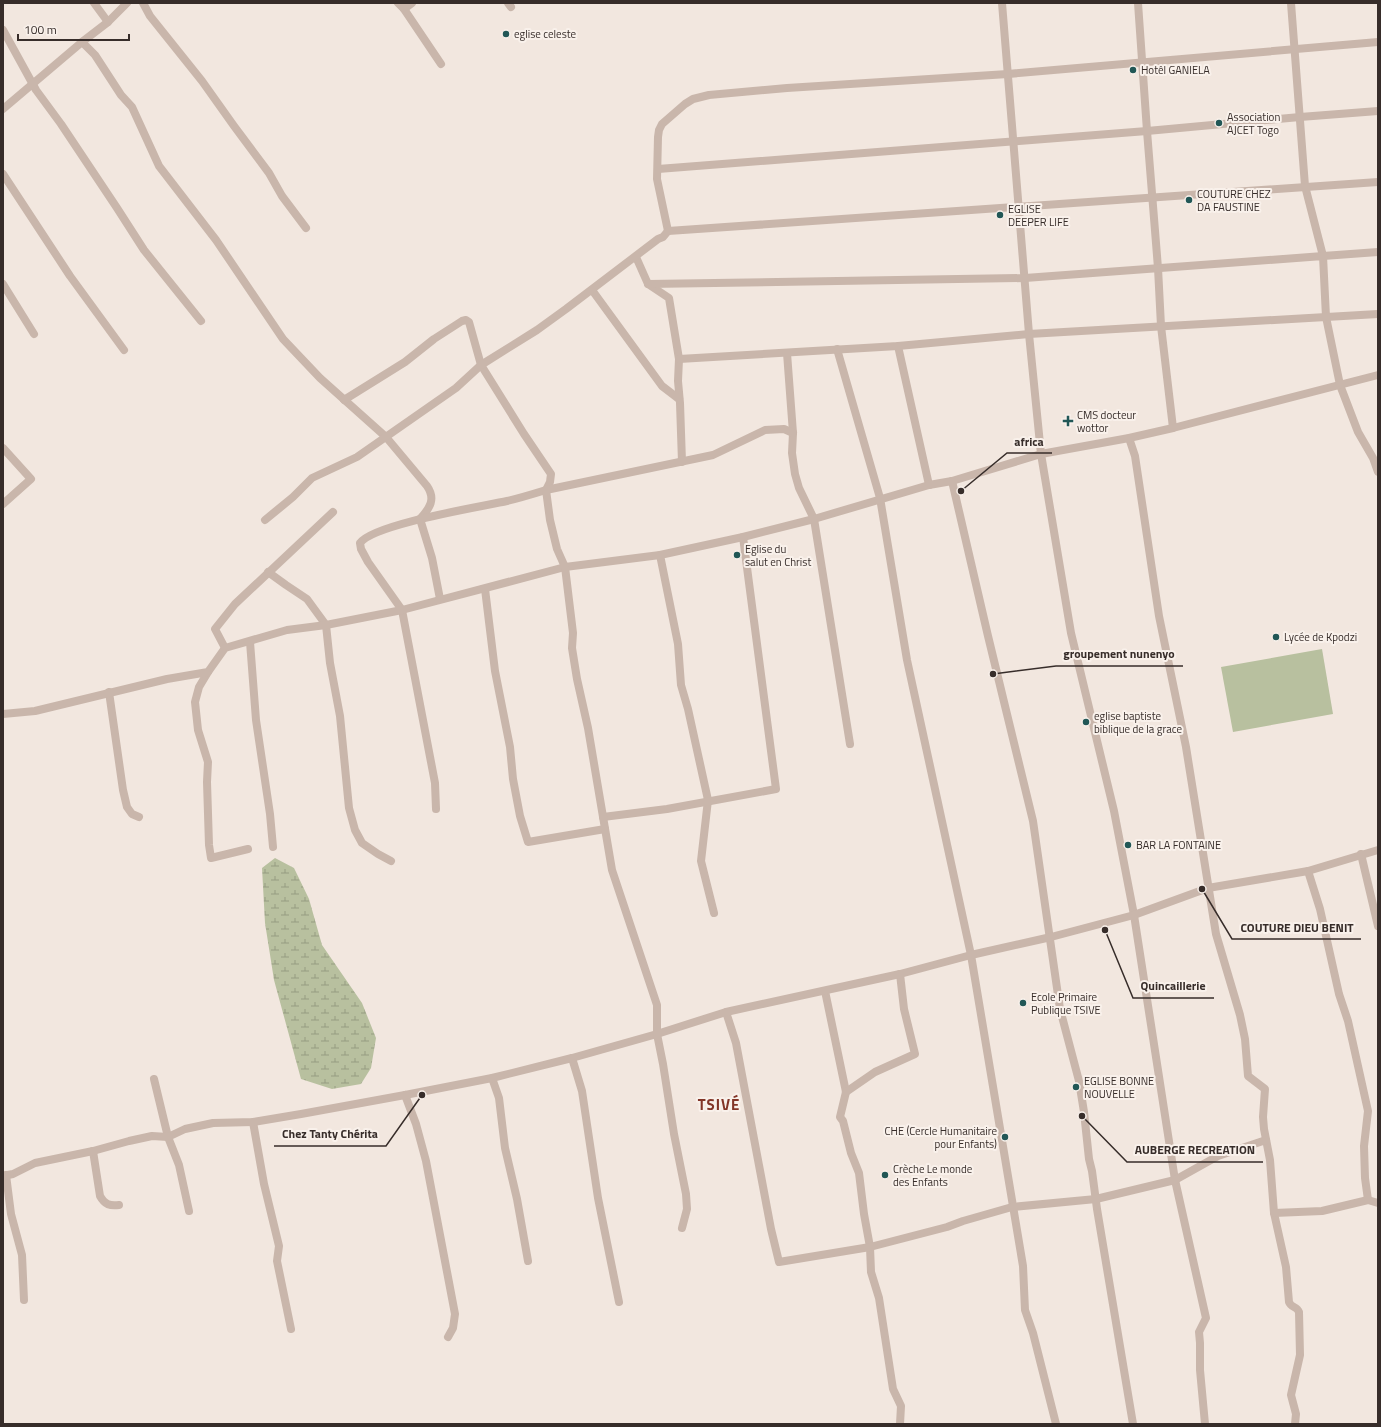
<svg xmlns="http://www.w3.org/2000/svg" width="1381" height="1427" viewBox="0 0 1381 1427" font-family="'Titillium Web',sans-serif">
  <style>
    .wetland { fill: url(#wetland-marsh) }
    .pitch { fill: #b8c09f }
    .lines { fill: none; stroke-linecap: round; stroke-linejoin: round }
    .street { stroke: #c9b6ab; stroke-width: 8 }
    .poi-dot { fill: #215756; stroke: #f9f1eb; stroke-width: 1.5 }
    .labels { text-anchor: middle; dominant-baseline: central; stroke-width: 4; stroke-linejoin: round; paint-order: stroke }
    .poi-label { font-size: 11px; fill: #372d2a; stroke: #f9f1eb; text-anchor: start }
    .district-label { font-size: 15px; font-weight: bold; letter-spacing: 1px; fill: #823527; stroke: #f9f1eb }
    .leader { fill: none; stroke: #372d2a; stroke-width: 1.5 }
    .callout-dot { fill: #372d2a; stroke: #f9f1eb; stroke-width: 1.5 }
    .callout-label { font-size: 12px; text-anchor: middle; font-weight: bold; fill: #372d2a; stroke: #f9f1eb; stroke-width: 4; stroke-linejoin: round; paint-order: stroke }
  </style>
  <defs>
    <pattern id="wetland-marsh" width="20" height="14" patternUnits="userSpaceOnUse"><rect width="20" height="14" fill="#b8c09f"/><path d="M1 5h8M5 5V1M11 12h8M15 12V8" fill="none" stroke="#969c82"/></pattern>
  </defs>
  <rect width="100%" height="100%" fill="#f2e7df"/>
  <polygon class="wetland" points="275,858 294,868 309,899 322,945 362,1003 376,1038 371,1068 361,1084 332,1089 301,1079 274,980 265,923 262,868"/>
  <polygon class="pitch" points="1322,649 1333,714 1233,732 1221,667"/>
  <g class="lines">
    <g class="street">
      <polyline points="94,3 108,22"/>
      <polyline points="143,3 150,16 202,81 234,126 269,173 282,196 306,228"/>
      <polyline points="398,3 404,9 412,3"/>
      <polyline points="508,3 511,7"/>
      <polyline points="1002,3 1029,334 1041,454 1071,633 1114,811 1134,915 1175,1180 1206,1318 1199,1332 1200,1343 1200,1370 1205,1424"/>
      <polyline points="1138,3 1147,131 1158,268 1161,326 1173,428"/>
      <polyline points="1291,3 1305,186 1323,256 1378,252"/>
      <polyline points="404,9 441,64"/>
      <polyline points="3,30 36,90 61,124 117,208 144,250 201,321"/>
      <path d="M82 42 95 55 121 95 132 107 159 166 216 240 283 339 320 378 386 437 427 486C436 499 430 508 420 519"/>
      <polyline points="3,109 82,42 108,22 127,3"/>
      <polyline points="658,169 1147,131 1300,117 1378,111"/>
      <polyline points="3,174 70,276 124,350"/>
      <polyline points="668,231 657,179 658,137 659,130 662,124 685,104 693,99 709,95 787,88 1008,74 1378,42"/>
      <polyline points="636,257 648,284 669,298 679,359 678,381 680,403 682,462"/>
      <polyline points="3,284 34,334"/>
      <polyline points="648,284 1025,278 1323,256 1326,317 1340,385 1358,432 1373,458 1378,472"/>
      <polyline points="592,290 662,386 679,399"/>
      <polyline points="898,346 929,485"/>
      <polyline points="837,349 880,498 907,660 971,955 1023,1266 1025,1310 1033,1333 1056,1424"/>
      <polyline points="787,353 793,433 792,453 795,474 799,488 814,519 850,744"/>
      <polyline points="679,359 898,346 1029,334 1378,314"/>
      <path d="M344 400 405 362 434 339 462 321 466 320 469 322 481 365 524 434 551 474 550 482 546 490C533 494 520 498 507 501 480 507 373 524 360 543L361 549 368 562 402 610 435 783 436 809"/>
      <path d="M1129 438 1135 456 1159 616 1186 747 1216 934 1240 1015 1245 1039 1248 1076 1265 1089 1263 1117 1264 1129 1270 1160 1274 1213 1286 1267 1289 1302C1291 1308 1297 1306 1299 1312L1300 1355 1291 1395 1296 1414 1295 1424"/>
      <polyline points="3,448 31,479 3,504"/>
      <polyline points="952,481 988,636 1033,821 1060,1009 1079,1081 1084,1112 1089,1159 1092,1171 1097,1209 1133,1424"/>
      <polyline points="420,519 432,558 440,599"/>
      <polyline points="265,520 293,497 312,478 357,457 456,388 481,365 537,330 566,309 658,239 663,237 668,231 1378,182"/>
      <polyline points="660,555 678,644 681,685 688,709 708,800 701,861 714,913"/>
      <polyline points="268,572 286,585 307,599 326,625 330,663 340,716 349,808 355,830 362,843 378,854 391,861"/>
      <polyline points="485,589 495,671 510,747 513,779 520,816 528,842 605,829"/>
      <polyline points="250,642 256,720 270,814 273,847"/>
      <polyline points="225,648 215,629 235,604 333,512"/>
      <polyline points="208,672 199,687 195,702 198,730 208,762 207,782 209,845 211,858 248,849"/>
      <polyline points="109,692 123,790 127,807 132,814 139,817"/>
      <polyline points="3,714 35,711 167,679 208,672 225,648 287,630 326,625 402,610 565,567 660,555 743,537 814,519 929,485 952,481 1041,454 1129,438 1173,428 1378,375"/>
      <polyline points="603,817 667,809 776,789 743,537"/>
      <polyline points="1361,854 1378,926"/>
      <polyline points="1308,871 1320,909 1339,994 1348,1021 1368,1111 1364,1146 1365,1178 1368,1200"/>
      <polyline points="825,991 846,1092 840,1117 843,1121 851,1153 859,1173 864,1214 870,1247 871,1272 879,1298 893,1389 901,1406 900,1424"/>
      <polyline points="726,1012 736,1043 771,1229 779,1262 870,1247 947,1227 963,1221 1012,1207 1096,1199 1175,1180 1218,1156 1266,1140"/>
      <polyline points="572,1058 582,1091 598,1198 619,1302"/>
      <polyline points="492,1078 499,1098 505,1148 517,1199 528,1261"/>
      <polyline points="154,1079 168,1137 179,1165 189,1211"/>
      <polyline points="846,1092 875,1072 915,1054 904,1009 900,974"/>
      <polyline points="405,1095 416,1124 426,1161 455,1314 453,1328 448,1337"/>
      <polyline points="253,1122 264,1184 279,1246 277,1261 291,1329"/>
      <path d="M93 1151 100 1196C105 1205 110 1206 119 1205"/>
      <polyline points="6,1175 11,1214 22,1255 24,1300"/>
      <polyline points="3,1176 13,1174 35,1163 93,1151 129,1141 152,1136 168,1137 185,1129 213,1123 253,1122 301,1114 405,1095 492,1078 572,1058 657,1034 726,1012 900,974 971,955 1051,937 1134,915 1208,888 1308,871 1378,850"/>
      <polyline points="1274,1213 1322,1211 1368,1200 1378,1203"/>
      <polyline points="682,1228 687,1209 686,1194 674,1134 663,1064 657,1034 657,1005 612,870 588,728 577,679 572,648 573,633 565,567 557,549 550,520 546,490 713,455 765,430 784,429 793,433"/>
    </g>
  </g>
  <g class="poi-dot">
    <circle cx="506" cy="34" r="4"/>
    <circle cx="1133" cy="70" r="4"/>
    <circle cx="1219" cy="123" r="4"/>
    <circle cx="1189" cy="200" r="4"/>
    <circle cx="1000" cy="215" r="4"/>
    <path d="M1066 415h4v4h4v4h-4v4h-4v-4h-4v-4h4z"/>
    <circle cx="737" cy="555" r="4"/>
    <circle cx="1276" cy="637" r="4"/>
    <circle cx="1086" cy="722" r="4"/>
    <circle cx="1128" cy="845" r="4"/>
    <circle cx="1023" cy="1003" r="4"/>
    <circle cx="1076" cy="1087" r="4"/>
    <circle cx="1005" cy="1137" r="4"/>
    <circle cx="885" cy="1175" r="4"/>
  </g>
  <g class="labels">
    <g class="poi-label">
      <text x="514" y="34">eglise celeste</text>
      <text x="1141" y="70">Hotêl GANIELA</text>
      <text x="1227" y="117">Association<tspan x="1227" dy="13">AJCET Togo</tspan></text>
      <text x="1197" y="194">COUTURE CHEZ<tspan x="1197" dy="13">DA FAUSTINE</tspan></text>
      <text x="1008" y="209">EGLISE<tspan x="1008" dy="13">DEEPER LIFE</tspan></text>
      <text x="1077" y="415">CMS docteur<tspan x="1077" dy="13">wottor</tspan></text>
      <text x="745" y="549">Eglise du<tspan x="745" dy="13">salut en Christ</tspan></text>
      <text x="1284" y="637">Lycée de Kpodzi</text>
      <text x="1094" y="716">eglise baptiste<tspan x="1094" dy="13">biblique de la grace</tspan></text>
      <text x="1136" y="845">BAR LA FONTAINE</text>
      <text x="1031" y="997">Ecole Primaire<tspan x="1031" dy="13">Publique TSIVE</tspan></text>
      <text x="1084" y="1081">EGLISE BONNE<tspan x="1084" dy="13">NOUVELLE</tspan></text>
      <text x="997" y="1131" text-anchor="end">CHE (Cercle Humanitaire<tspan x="997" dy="13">pour Enfants)</tspan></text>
      <text x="893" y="1169">Crèche Le monde<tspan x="893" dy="13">des Enfants</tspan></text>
    </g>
    <g class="district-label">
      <text x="719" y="1104">TSIVÉ</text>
    </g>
  </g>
  <path class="leader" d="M961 491L1007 453H1052M993 674L1056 666H1183M1202 889L1232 939H1361M1105 930L1133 998H1214M422 1095L386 1146H274M1082 1116L1127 1162H1263"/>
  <g class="callout-dot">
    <circle cx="961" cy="491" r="4"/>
    <circle cx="993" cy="674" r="4"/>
    <circle cx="1202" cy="889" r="4"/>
    <circle cx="1105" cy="930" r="4"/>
    <circle cx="422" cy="1095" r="4"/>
    <circle cx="1082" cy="1116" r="4"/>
  </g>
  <g class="callout-label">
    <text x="1029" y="446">africa</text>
    <text x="1119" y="658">groupement nunenyo</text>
    <text x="1297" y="932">COUTURE DIEU BENIT</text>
    <text x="1173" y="990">Quincaillerie</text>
    <text x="330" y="1138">Chez Tanty Chérita</text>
    <text x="1195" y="1154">AUBERGE RECREATION</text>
  </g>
  <rect width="1381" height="1427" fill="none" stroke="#372d2a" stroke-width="8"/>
  <path d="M18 34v6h111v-6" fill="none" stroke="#372d2a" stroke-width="2"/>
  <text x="24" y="34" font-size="12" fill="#372d2a" stroke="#f9f1eb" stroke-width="3" paint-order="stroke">100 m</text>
</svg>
